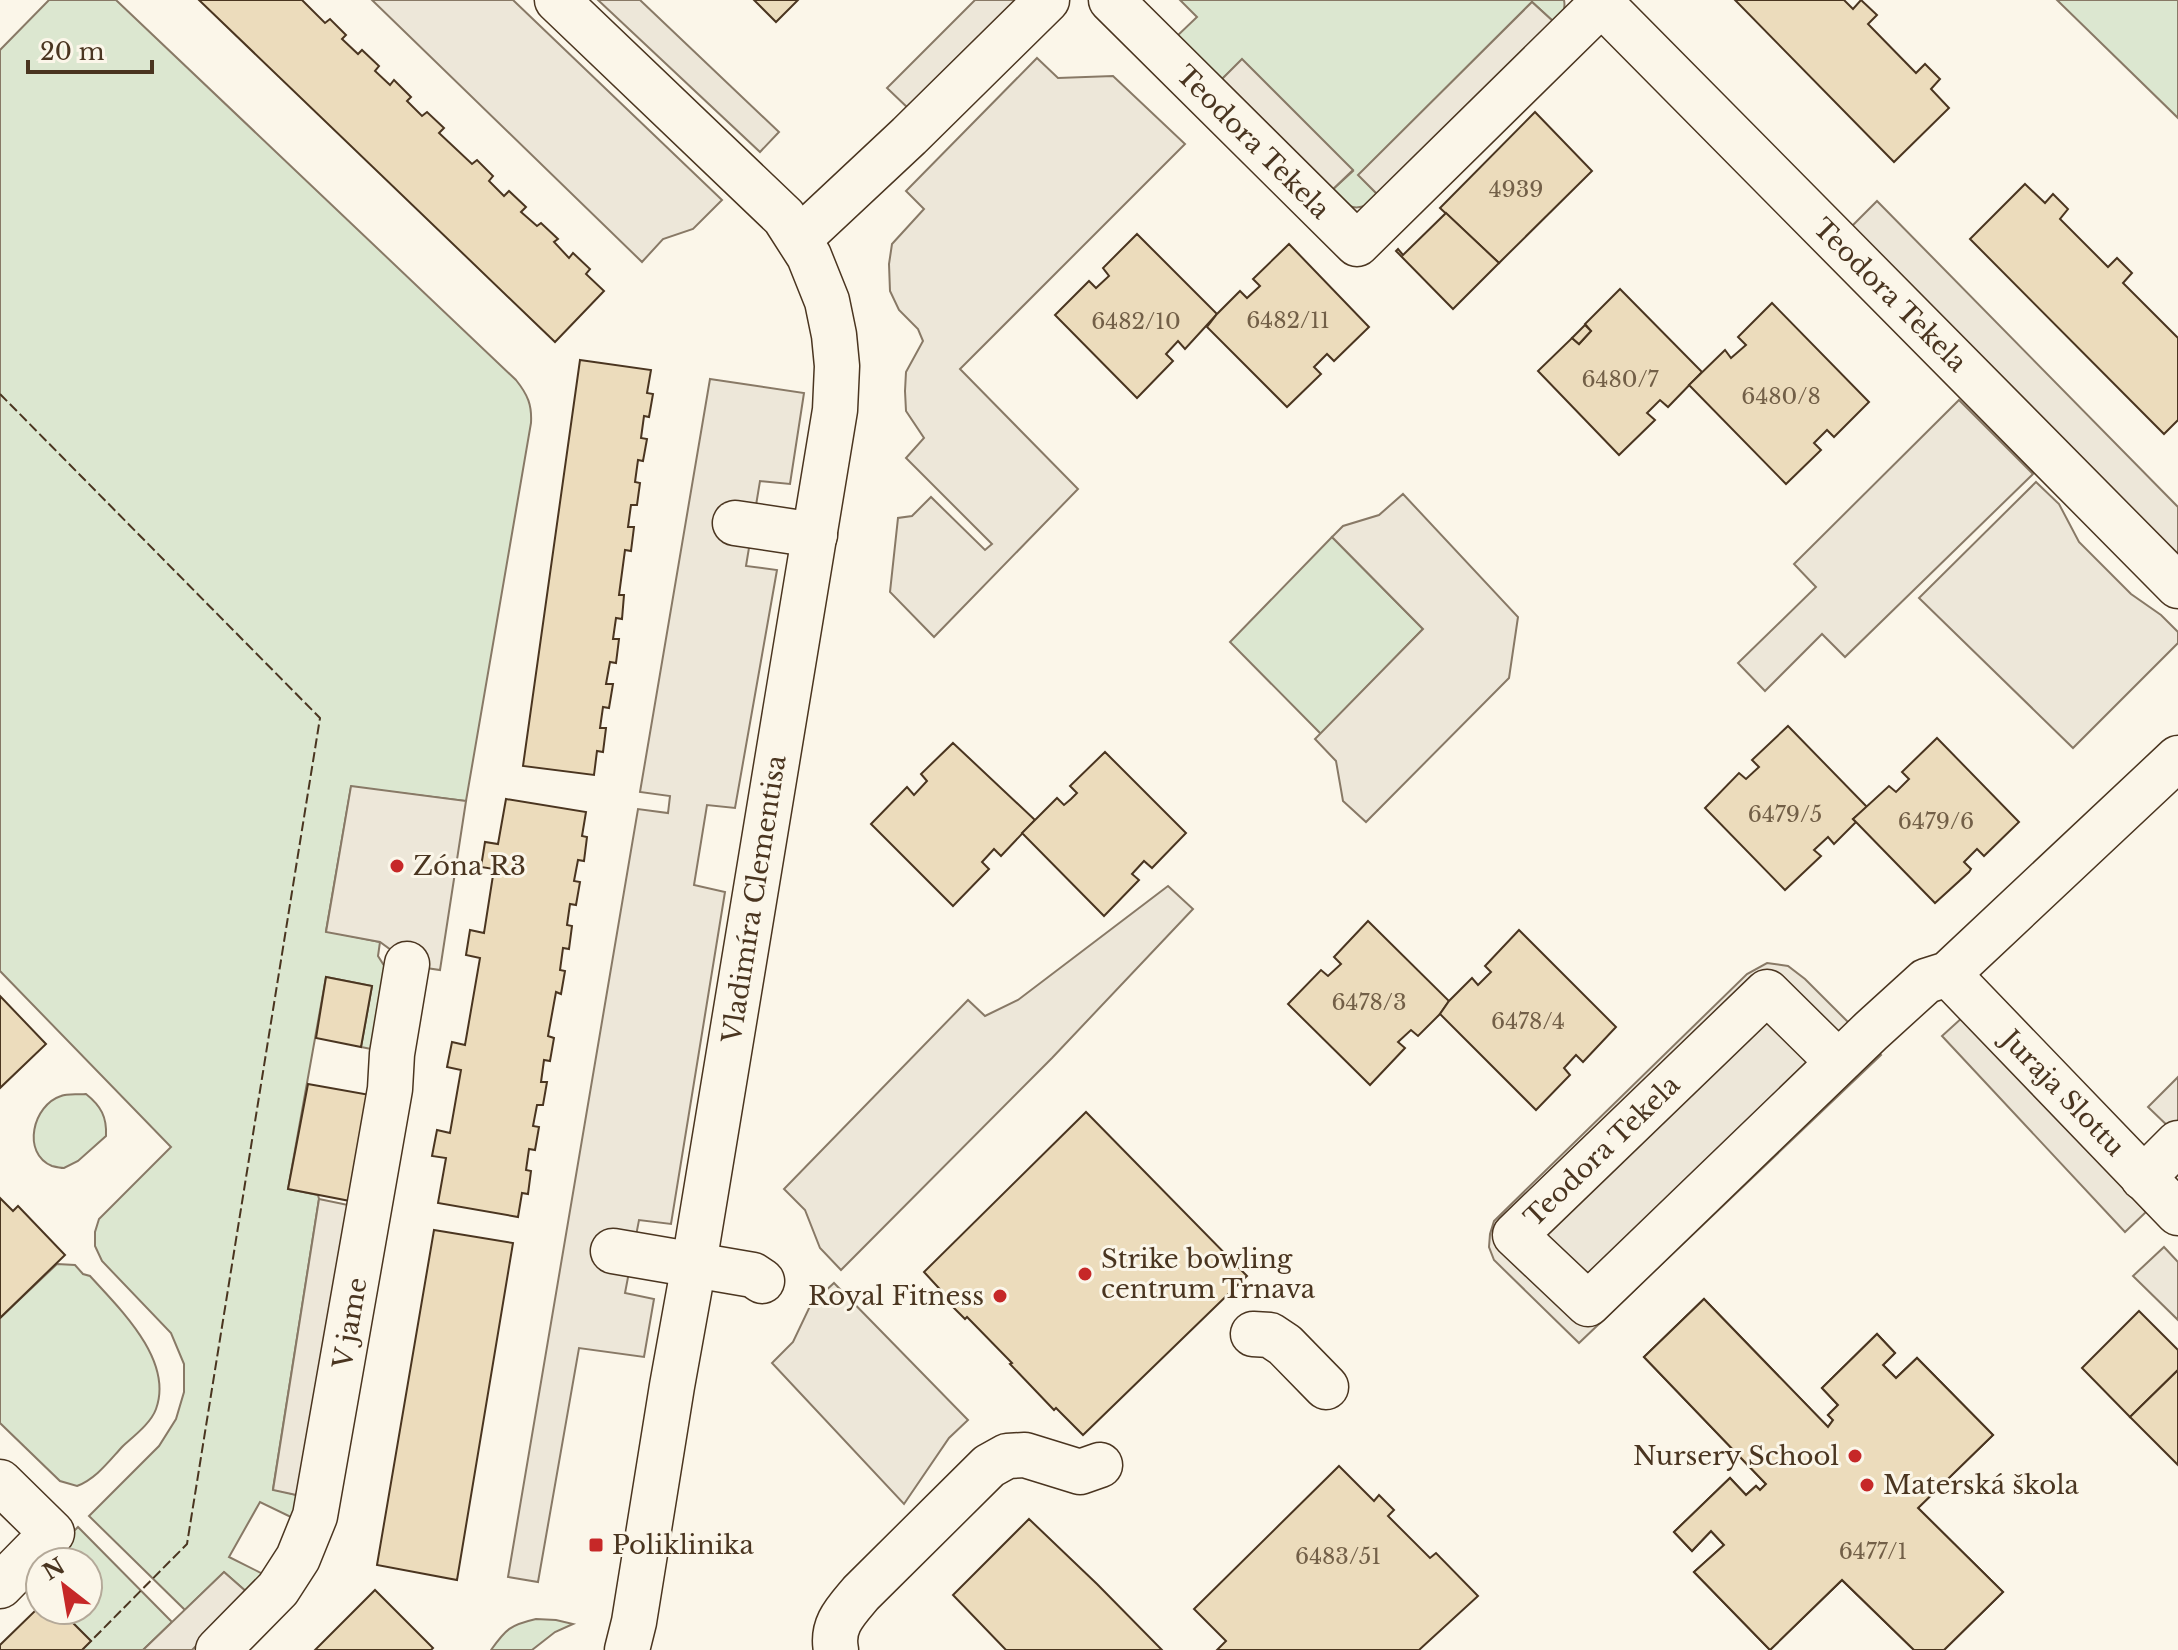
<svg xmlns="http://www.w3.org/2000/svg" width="2178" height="1650" viewBox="0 0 2178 1650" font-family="'Libre Baskerville',serif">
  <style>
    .green { fill: #dce7d0; stroke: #887966; stroke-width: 2 }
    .parking { fill: #ede7d9; stroke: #887966; stroke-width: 2 }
    .building { fill: #ecdcbc; stroke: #4a3520; stroke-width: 2 }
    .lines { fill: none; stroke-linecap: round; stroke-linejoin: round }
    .minor-casing { stroke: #4a3520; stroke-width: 47 }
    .minor { stroke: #fbf6e9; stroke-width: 44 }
    .fence { stroke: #4a3520; stroke-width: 2; stroke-dasharray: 10 4; stroke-linecap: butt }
    .poi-dot { fill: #c62828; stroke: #fbf6e9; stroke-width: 3 }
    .labels { text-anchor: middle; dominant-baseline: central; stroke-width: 6; stroke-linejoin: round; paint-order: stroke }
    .number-label { font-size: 22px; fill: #725f47 }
    .street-label { font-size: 26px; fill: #4a3520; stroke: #fbf6e9 }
    .poi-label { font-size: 26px; fill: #4a3520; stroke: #fbf6e9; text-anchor: start }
  </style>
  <rect width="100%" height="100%" fill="#fbf6e9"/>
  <g class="green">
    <path d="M49 0H116L516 380C528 395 532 405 531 423L466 801 351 787 326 931 380 942 378 956 390 975 376 1050 361 1047 372 986 326 977 288 1189 318 1195 319 1199 273 1489 301 1496 295 1519 260 1502 229 1557 265 1575 249 1594 224 1572 185 1610 89 1516 159 1446 176 1419 184 1392V1364L171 1333 102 1261 95 1246V1232L99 1219 171 1147 0 971V50Z"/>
    <path d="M1180 0H1564C1566 10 1562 16 1555 23L1532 2 1359 175 1380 197C1358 213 1350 210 1330 192L1353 171 1242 60 1219 82 1176 37 1197 17Z"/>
    <polygon points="2057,0 2178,0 2178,118"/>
    <polygon points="1332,537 1423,629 1321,734 1230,642"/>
    <path d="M86 1094C101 1106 107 1117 106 1136L78 1161 64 1168C60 1168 56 1167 52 1166 21 1153 33 1105 61 1096 68 1093 79 1095 86 1094Z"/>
    <path d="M57 1264 75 1265 83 1274 90 1276C119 1308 174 1360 156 1409 151 1423 134 1436 123 1446 109 1461 96 1479 77 1486L60 1481 0 1423V1318Z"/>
    <polygon points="78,1527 172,1622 143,1650 82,1650 91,1641 60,1610 88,1610 88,1562 43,1562"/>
    <path d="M536 1619 556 1620 573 1624 555 1632 532 1650H491C506 1629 510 1625 536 1619Z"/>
  </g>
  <g class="parking">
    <polygon points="372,0 513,0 722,200 693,229 663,239 642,262"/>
    <polygon points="598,0 640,0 779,132 760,152"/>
    <polygon points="975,0 1019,0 909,109 887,88"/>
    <polygon points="1532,2 1555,23 1380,197 1358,175"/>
    <polygon points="1037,58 1058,78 1113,76 1185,144 960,369 1078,489 934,637 890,592 898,518 912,516 931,497 985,550 992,544 906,458 924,438 906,411 905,391 906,372 923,341 918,329 899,310 890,291 889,264 892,244 924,209 906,191"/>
    <polygon points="1242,59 1353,170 1330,192 1219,82"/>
    <polygon points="1877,201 2178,507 2178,559 1850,228"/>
    <polygon points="710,379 804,393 790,484 760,481 746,566 777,570 735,808 707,805 694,885 725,892 671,1224 639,1220 625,1293 654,1299 644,1357 579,1348 538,1582 508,1577 638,809 668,813 670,796 640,792"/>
    <polygon points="1959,400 2033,474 1845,657 1822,634 1765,691 1738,663 1816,587 1794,564"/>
    <polygon points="2036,482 2059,504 2079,542 2131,594 2161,615 2178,632 2178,643 2073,748 1919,598"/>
    <polygon points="1403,494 1518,617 1509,678 1366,822 1343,801 1336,761 1315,739 1423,629 1332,537 1343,526 1379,515"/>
    <polygon points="351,786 466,801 440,970 413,966 380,942 326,932"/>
    <polygon points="1168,886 1193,909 1052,1058 841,1270 820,1248 805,1210 784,1189 968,1000 985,1016 1018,1000"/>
    <polygon points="1767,963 1788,966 1805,979 1881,1055 1579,1343 1494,1260 1489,1247 1490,1234 1494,1221 1747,974"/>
    <polygon points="1964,1016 2146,1212 2125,1232 1942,1036"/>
    <polygon points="2178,1077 2178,1124 2172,1130 2148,1107"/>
    <polygon points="319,1199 348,1205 301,1496 273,1490"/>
    <polygon points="2164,1247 2178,1262 2178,1320 2133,1276"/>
    <polygon points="834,1283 968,1420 949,1438 904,1504 772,1363 793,1342 811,1304"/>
    <polygon points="224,1572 249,1594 192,1650 143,1650"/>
  </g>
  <g class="building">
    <polygon points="199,0 302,0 325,23 330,19 346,35 342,39 358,54 362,50 379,66 375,71 390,85 394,80 411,97 407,101 422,116 427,112 444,128 439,133 472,164 477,160 493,176 489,181 504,196 509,191 526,207 521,212 537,226 541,223 558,239 554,242 569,258 573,253 590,269 586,274 604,291 555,342"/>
    <polygon points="754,0 798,0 776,22"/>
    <polygon points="1735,0 1844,0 1853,9 1861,0 1877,15 1868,24 1916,73 1925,64 1940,79 1931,89 1949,108 1894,162"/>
    <polygon points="1535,112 1592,171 1499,263 1440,208"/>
    <polygon points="2025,184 2045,203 2053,194 2068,209 2060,219 2108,267 2117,258 2132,273 2123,283 2178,338 2178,420 2164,434 1970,239"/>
    <polygon points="1446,213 1499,263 1453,309 1396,251 1398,249 1403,255"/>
    <polygon points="1137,234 1217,314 1185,349 1178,341 1166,354 1173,361 1137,398 1055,315 1089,281 1096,288 1109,276 1103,268"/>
    <polygon points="1289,244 1369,327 1334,361 1327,354 1314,367 1321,374 1287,407 1207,327 1217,314 1240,291 1247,298 1260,286 1253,279"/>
    <polygon points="1620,289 1702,372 1668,407 1660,400 1647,413 1655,420 1619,455 1538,371 1572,338 1579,344 1591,331 1585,324"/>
    <polygon points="1772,303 1869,402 1834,437 1827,430 1814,443 1821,450 1786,484 1689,385 1725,350 1731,358 1746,345 1738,337"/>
    <polygon points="1585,325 1591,331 1579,344 1572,338"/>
    <polygon points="580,360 651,370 647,393 653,394 649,417 644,416 641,438 647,439 643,461 638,460 635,482 640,483 637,505 631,505 628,527 634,527 631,551 625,550 619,595 624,595 622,619 616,618 613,639 619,639 616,663 610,662 606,684 613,684 609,708 603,707 600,728 606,728 603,752 597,751 594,775 523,766"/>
    <polygon points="1788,726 1867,807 1853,819 1856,822 1834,844 1828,837 1814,850 1821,856 1785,890 1705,808 1739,773 1746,779 1759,767 1752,760"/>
    <polygon points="1937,738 2019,822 1984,856 1977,849 1964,862 1971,869 1969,872 1935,903 1853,819 1889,786 1896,792 1909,779 1902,772"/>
    <polygon points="953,743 1035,820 1001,856 994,849 982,862 989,869 953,906 871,824 907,787 914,795 927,781 921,774"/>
    <polygon points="1105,752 1186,833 1152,868 1144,861 1132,874 1139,880 1104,916 1022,833 1057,798 1064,805 1071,799 1077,793 1070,786"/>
    <polygon points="506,799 586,812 582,836 587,837 584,861 578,860 574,881 580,882 576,905 570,904 567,925 572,926 569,949 563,948 560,970 565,971 561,994 556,992 548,1036 554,1038 550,1061 544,1060 541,1082 547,1082 543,1105 537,1105 533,1126 539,1127 535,1150 529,1149 526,1170 531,1171 528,1194 522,1193 518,1217 438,1203 446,1158 432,1156 437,1130 450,1133 461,1070 447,1067 452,1042 465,1045 480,958 466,955 470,930 484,933 494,869 481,867 485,842 498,844"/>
    <polygon points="1368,921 1449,1001 1440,1014 1418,1036 1411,1030 1398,1042 1405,1048 1370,1085 1288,1004 1321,970 1328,976 1341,964 1334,957"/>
    <polygon points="1519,930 1616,1027 1583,1062 1576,1055 1564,1068 1570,1075 1536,1110 1440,1014 1449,1001 1472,978 1478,985 1491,972 1485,966"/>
    <polygon points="326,977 372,986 361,1047 316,1038"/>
    <polygon points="0,996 46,1044 0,1088"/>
    <polygon points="308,1084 370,1095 350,1201 288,1189"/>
    <polygon points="1086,1112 1247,1276 1083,1435 1056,1408 1054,1410 1010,1364 1012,1363 967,1317 965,1319 946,1300 948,1298 924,1272"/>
    <polygon points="0,1198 13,1211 18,1206 65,1255 0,1318"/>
    <polygon points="434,1230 513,1243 457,1580 377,1565"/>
    <polygon points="1704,1299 1828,1427 1833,1420 1828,1415 1838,1405 1822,1388 1877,1334 1895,1353 1883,1365 1896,1378 1917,1358 1993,1435 1918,1508 2003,1592 1944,1650 1914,1650 1842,1580 1770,1650 1694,1572 1724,1545 1711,1531 1692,1551 1674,1532 1730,1478 1746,1495 1756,1486 1760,1490 1766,1484 1644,1357"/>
    <polygon points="1704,1299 1828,1427 1833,1420 1828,1415 1838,1405 1822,1388 1877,1334 1895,1353 1883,1365 1896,1378 1917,1358 1993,1435 1918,1508 2003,1592 1944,1650 1914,1650 1842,1580 1770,1650 1694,1572 1724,1545 1711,1531 1692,1551 1674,1532 1730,1478 1746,1495 1756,1486 1760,1490 1766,1484 1644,1357"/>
    <polygon points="2139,1311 2178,1350 2178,1370 2130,1417 2082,1368"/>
    <polygon points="2178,1370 2178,1465 2130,1417"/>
    <polygon points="1339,1466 1374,1501 1379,1495 1394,1510 1388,1516 1430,1558 1436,1553 1478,1596 1419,1650 1217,1650 1226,1641 1194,1609"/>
    <polygon points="1029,1519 1097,1584 1162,1650 1006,1650 953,1595"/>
    <polygon points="375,1590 433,1648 431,1650 315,1650"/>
    <polygon points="40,1606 40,1610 60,1610 91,1641 82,1650 0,1650 0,1645"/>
  </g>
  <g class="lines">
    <g class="minor-casing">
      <g id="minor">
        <polyline points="557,0 784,217 809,256 827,301 834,335 837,366 835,410 694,1264 672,1386 634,1622 627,1650"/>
        <polyline points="1111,0 1357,244 1602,3"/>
        <polyline points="1598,0 2178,586"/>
        <polyline points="799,239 909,136 1047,0"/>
        <polyline points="735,523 815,535"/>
        <polyline points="1948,974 2178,1213"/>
        <polyline points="1838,1062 1767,992 1515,1235 1588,1304 1871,1031 1926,981 1948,974 2178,758"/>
        <polyline points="2143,1178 2178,1143"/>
        <polyline points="613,1251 753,1275 762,1281"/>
        <polyline points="1253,1334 1270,1335 1285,1345 1326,1387"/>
        <polyline points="0,1482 52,1533 0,1586"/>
        <polyline points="218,1650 278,1589 298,1558 315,1516 390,1089 392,1054 407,964"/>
        <path d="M836 1650C831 1625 846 1611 861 1593L989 1466 1007 1456 1025 1455 1080 1472 1100 1465"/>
      </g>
    </g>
    <use href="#minor" class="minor"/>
    <g class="fence">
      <polyline points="0,394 320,718 187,1544 91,1641"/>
      <polyline points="29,1578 40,1589"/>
    </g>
  </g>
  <g class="poi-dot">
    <circle cx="397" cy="866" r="8"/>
    <circle cx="1085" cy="1274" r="8"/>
    <circle cx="1000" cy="1296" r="8"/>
    <circle cx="1855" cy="1456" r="8"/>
    <circle cx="1867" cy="1485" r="8"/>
    <rect x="588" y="1537" width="16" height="16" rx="4"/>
  </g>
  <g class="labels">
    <g class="number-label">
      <text x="1516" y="189">4939</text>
      <text x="1288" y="320">6482/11</text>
      <text x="1136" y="321">6482/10</text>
      <text x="1620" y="379">6480/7</text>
      <text x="1781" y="396">6480/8</text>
      <text x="1785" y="814">6479/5</text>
      <text x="1936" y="821">6479/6</text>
      <text x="1369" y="1002">6478/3</text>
      <text x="1528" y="1021">6478/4</text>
      <text x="1873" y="1551">6477/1</text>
      <text x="1338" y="1556">6483/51</text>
    </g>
    <g class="street-label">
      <text transform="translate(1253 142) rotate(45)">Teodora Tekela</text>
      <text transform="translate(1890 295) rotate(45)">Teodora Tekela</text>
      <text transform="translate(754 899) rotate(-81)">Vladimíra Clementisa</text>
      <text transform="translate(2063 1093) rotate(46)">Juraja Slottu</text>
      <text transform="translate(1602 1151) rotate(-44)">Teodora Tekela</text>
      <text transform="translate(350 1323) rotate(-80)">V jame</text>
    </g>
    <g class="poi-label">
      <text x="413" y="866">Zóna R3</text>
      <text x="1101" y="1259">Strike bowling<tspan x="1101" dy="30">centrum Trnava</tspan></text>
      <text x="984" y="1296" text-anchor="end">Royal Fitness</text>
      <text x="1839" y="1456" text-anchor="end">Nursery School</text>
      <text x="1883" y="1485">Materská škola</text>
      <text x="612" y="1545">Poliklinika</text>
    </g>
  </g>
  <g transform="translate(64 1586) rotate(329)"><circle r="38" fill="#fbf6e9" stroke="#b4a999" stroke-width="2"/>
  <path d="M0-6L14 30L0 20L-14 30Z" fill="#c62828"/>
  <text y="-12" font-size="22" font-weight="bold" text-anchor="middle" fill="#4a3520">N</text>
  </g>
  <path d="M28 60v12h124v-12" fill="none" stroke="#4a3520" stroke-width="4"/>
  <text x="40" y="60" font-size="24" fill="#4a3520" stroke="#fbf6e9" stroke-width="6" paint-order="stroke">20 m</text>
</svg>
